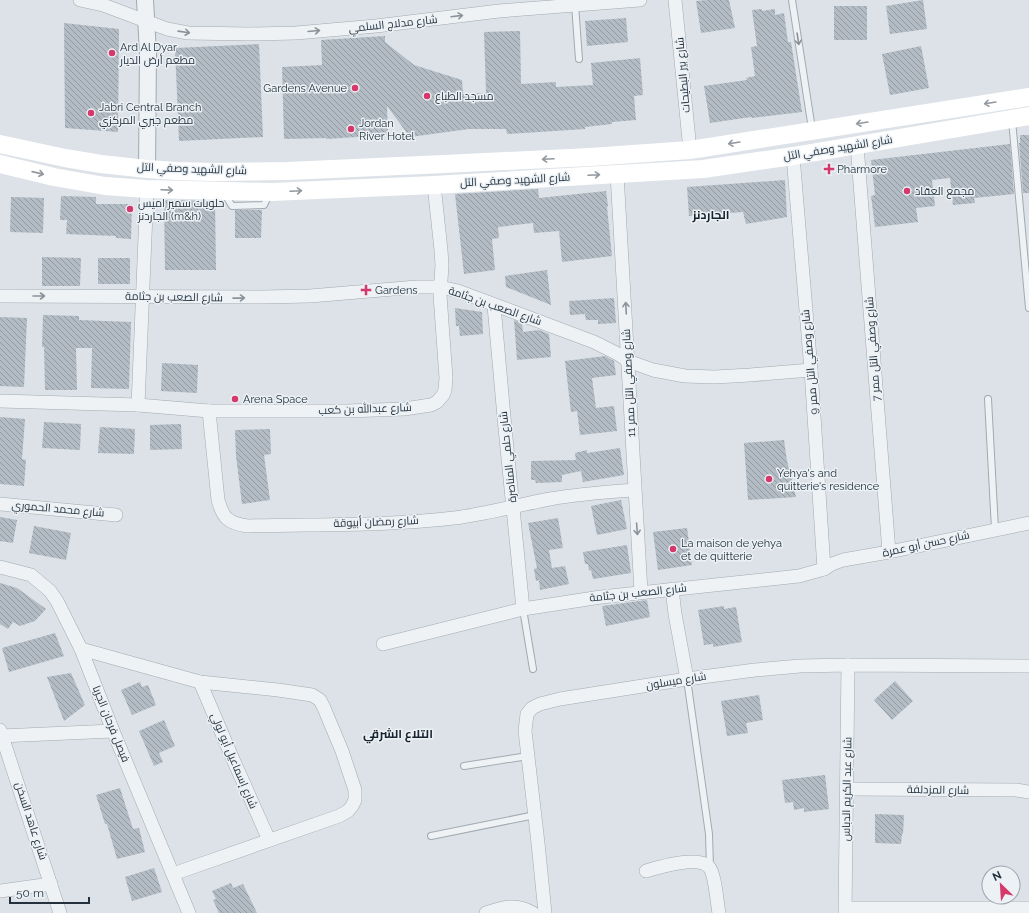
<svg xmlns="http://www.w3.org/2000/svg" width="1029" height="913" viewBox="0 0 1029 913" font-family="Raleway,Cairo,sans-serif">
  <style>
    .building { fill: url(#building-back-hatch) }
    .lines { fill: none; stroke-linecap: round; stroke-linejoin: round }
    .service-casing { stroke: #a1aab1; stroke-width: 8 }
    .minor-casing { stroke: #a1aab1; stroke-width: 14 }
    .tertiary-casing { stroke: #a1aab1; stroke-width: 18 }
    .service { stroke: #eff2f5; stroke-width: 6 }
    .minor { stroke: #eff2f5; stroke-width: 13 }
    .tertiary { stroke: #eff2f5; stroke-width: 16 }
    .secondary { stroke: #fff; stroke-width: 18 }
    .oneway { stroke: #8a929a }
    .oneway2 { stroke: #92989e }
    .poi-dot { fill: #d5386a; stroke: #ebf1f5; stroke-width: 1.5 }
    .labels { text-anchor: middle; dominant-baseline: central; stroke-width: 3; stroke-linejoin: round; paint-order: stroke }
    .street-label { font-size: 11px; fill: #25323e; stroke: #ebf1f5 }
    .poi-label { font-size: 11px; fill: #25323e; stroke: #ebf1f5; text-anchor: start }
    .neighbourhood-label { font-size: 12px; font-weight: bold; fill: #18232f; stroke: #ebf1f5 }
  </style>
  <defs>
    <pattern id="building-back-hatch" width="6" height="6" patternUnits="userSpaceOnUse"><rect width="6" height="6" fill="#b3bcc4"/><path d="M-1 5l2 2M0 0l6 6M5-1l2 2" fill="none" stroke="#9199a1"/></pattern>
  </defs>
  <rect width="100%" height="100%" fill="#dce2e7"/>
  <g class="building">
    <polygon points="708,0 729,0 735,28 701,33 696,1"/>
    <polygon points="923,0 927,29 890,34 886,6"/>
    <rect x="834" y="6" width="33" height="34"/>
    <polygon points="762,9 762,11 775,9 775,15 784,13 788,42 791,42 802,112 752,118 751,117 710,123 704,86 747,80 746,78 755,76 751,47 757,46 752,10"/>
    <polygon points="626,18 628,42 587,46 585,21"/>
    <polygon points="64,23 119,29 118,132 65,128"/>
    <polygon points="520,31 521,84 556,82 556,87 593,85 591,63 640,58 643,95 634,96 636,120 612,122 612,124 585,127 585,129 507,134 506,129 469,129 410,137 387,106 388,135 326,139 326,138 284,139 282,67 322,65 321,40 385,36 385,42 414,65 462,80 463,94 486,93 484,32"/>
    <polygon points="259,44 263,137 179,141 175,48"/>
    <polygon points="921,46 929,88 890,95 882,54"/>
    <polygon points="1020,135 1029,135 1029,193 1023,193 1019,143 1020,143"/>
    <polygon points="1010,144 1014,194 974,198 975,203 953,205 950,178 932,180 935,206 916,208 918,222 875,227 871,196 875,195 871,160"/>
    <polygon points="785,180 787,217 746,224 743,212 689,216 687,187"/>
    <polygon points="538,189 539,198 606,191 608,206 607,207 612,256 562,262 559,231 534,233 533,223 498,227 499,238 492,239 495,270 464,274 455,194"/>
    <polygon points="61,196 96,197 96,204 132,204 131,239 116,238 116,236 66,234 67,220 60,220"/>
    <polygon points="11,197 44,198 43,233 10,232"/>
    <polygon points="164,200 215,201 216,270 165,270"/>
    <polygon points="235,210 262,210 261,238 235,238"/>
    <polygon points="42,257 81,258 80,286 42,286"/>
    <rect x="98" y="258" width="32" height="26"/>
    <polygon points="547,270 551,305 506,287 505,276"/>
    <polygon points="614,298 616,323 598,324 598,320 586,320 585,314 570,315 569,301"/>
    <polygon points="455,308 482,312 483,334 460,336 459,326 456,326"/>
    <polygon points="43,315 79,316 79,320 131,322 129,389 91,388 92,348 76,348 77,390 45,390 44,347 42,347"/>
    <polygon points="0,317 27,318 24,387 0,386"/>
    <polygon points="514,320 522,323 523,332 539,330 549,334 551,357 517,360"/>
    <polygon points="605,356 614,361 616,375 592,378 596,408 614,406 617,431 580,435 577,411 571,412 565,361"/>
    <polygon points="162,363 198,365 197,393 161,391"/>
    <polygon points="0,417 25,419 22,459 26,460 24,486 0,484"/>
    <polygon points="44,422 81,424 80,450 42,448"/>
    <polygon points="181,424 182,449 150,450 150,425"/>
    <polygon points="100,427 135,429 134,454 98,453"/>
    <polygon points="270,429 271,454 264,455 270,500 242,504 236,456 235,430"/>
    <polygon points="784,440 787,461 796,497 748,500 744,443"/>
    <polygon points="620,448 624,475 583,482 581,471 562,475 562,482 536,483 535,480 531,480 531,461 576,460 575,453 587,450 587,453"/>
    <polygon points="621,500 627,529 597,535 591,506"/>
    <polygon points="0,517 17,520 13,543 0,541"/>
    <polygon points="558,518 563,548 549,550 552,568 565,566 569,584 540,590 539,580 536,581 534,569 537,568 528,523"/>
    <polygon points="34,526 71,533 66,560 29,553"/>
    <polygon points="687,528 692,565 658,570 653,532"/>
    <polygon points="627,545 631,573 593,579 591,570 589,571 588,564 585,564 583,552"/>
    <polygon points="0,583 17,588 46,609 35,621 20,626 13,622 8,629 0,624"/>
    <polygon points="647,600 650,617 606,626 602,606"/>
    <polygon points="724,606 724,609 736,607 742,642 713,647 713,644 704,645 698,610"/>
    <polygon points="55,633 64,656 9,672 2,648"/>
    <polygon points="71,673 85,705 64,721 47,677"/>
    <polygon points="895,681 913,701 892,720 874,700"/>
    <polygon points="140,682 142,687 148,685 156,705 132,715 121,690"/>
    <polygon points="759,695 763,720 746,723 748,733 727,736 721,701"/>
    <polygon points="164,720 175,746 159,753 163,762 154,766 139,731"/>
    <polygon points="825,775 829,809 804,812 804,808 794,810 793,802 785,803 782,780"/>
    <polygon points="120,788 133,829 139,828 145,852 117,859 107,824 105,824 96,795"/>
    <polygon points="875,814 904,815 903,834 902,834 901,844 875,843"/>
    <polygon points="154,868 162,892 132,901 125,877"/>
    <polygon points="231,883 233,888 243,884 257,913 219,913 213,900 216,899 212,891"/>
  </g>
  <g class="lines">
    <g class="service-casing">
      <g id="service">
        <polyline points="792,0 812,129"/>
        <polyline points="575,5 579,59"/>
        <polyline points="1012,120 1029,308"/>
        <polyline points="224,193 232,206 264,205 269,194"/>
        <polyline points="988,399 995,529"/>
        <polyline points="523,609 533,669"/>
        <polyline points="687,679 709,834 710,868"/>
        <polyline points="464,766 528,756"/>
        <polyline points="431,836 535,815"/>
      </g>
    </g>
    <g class="minor-casing">
      <g id="minor">
        <polyline points="80,0 103,5 167,29 188,33 249,34 296,33 376,26 499,11 640,0"/>
        <polyline points="675,0 690,150"/>
        <polyline points="857,145 889,552"/>
        <polyline points="793,156 811,370 824,569"/>
        <polyline points="617,174 641,592"/>
        <polyline points="0,296 263,297 310,296 417,287 440,287 458,291 594,342 618,354 628,361 653,370 685,376 715,377 750,375 811,370"/>
        <polyline points="494,306 505,428 523,609"/>
        <polyline points="0,401 138,405 209,411 347,411 404,409 431,405 437,402 443,395 445,390 446,378 440,295 442,265 441,250 434,185"/>
        <polyline points="138,405 147,189"/>
        <path d="M209 411 218 500C223 519 229 523 247 526 316 524 386 526 454 518 486 514 518 505 550 499 577 494 606 492 634 490"/>
        <polyline points="0,504 116,515"/>
        <polyline points="0,567 31,575 50,591 57,601 81,649 113,731 189,913"/>
        <polyline points="672,589 675,614 687,679"/>
        <polyline points="383,644 523,609 601,597 799,576 824,569 832,564 843,560 889,552 1029,523"/>
        <polyline points="81,649 200,682 278,690 312,695 320,700 324,708 342,751 355,790 355,800 352,806 348,811 339,816 173,874"/>
        <polyline points="200,682 232,757 269,840"/>
        <polyline points="0,730 60,913"/>
        <polyline points="0,736 113,731"/>
        <polyline points="847,789 1016,790 1029,792"/>
        <path d="M646 871C659 867 699 855 709 867 715 873 717 903 719 913"/>
        <polyline points="0,891 51,884"/>
        <polyline points="846,908 1029,908"/>
        <path d="M486 913C504 907 516 903 533 913"/>
        <polyline points="545,913 538,843 525,731 527,714 532,708 540,704 560,699 687,679 755,670 800,666 848,665 1029,666"/>
        <polyline points="845,913 848,665"/>
      </g>
    </g>
    <g class="tertiary-casing">
      <polyline id="tertiary" points="145,0 148,53 147,169"/>
    </g>
    <use href="#service" class="service"/>
    <use href="#minor" class="minor"/>
    <use href="#tertiary" class="tertiary"/>
    <g class="secondary">
      <polyline points="0,144 65,158 101,164 147,169 177,171 212,172 287,171 444,164 590,157 690,150 1029,97"/>
      <polyline points="0,164 54,177 105,186 147,189 271,192 434,185 703,169 793,156 1029,116"/>
    </g>
  </g>
  <defs><path id="oneway-shaft" d="M-6 0H5M1.5-3L5.5 0L1.5 3" fill="none" stroke-width="1.6" stroke-linecap="round" stroke-linejoin="round"/></defs>
  <g class="oneway">
    <use href="#oneway-shaft" transform="translate(457 16) rotate(-7)"/>
    <use href="#oneway-shaft" transform="translate(314 31) rotate(-5)"/>
    <use href="#oneway-shaft" transform="translate(184 32) rotate(8)"/>
    <use href="#oneway-shaft" transform="translate(798 39) rotate(81)"/>
    <use href="#oneway-shaft" transform="translate(39 296)"/>
    <use href="#oneway-shaft" transform="translate(239 298) rotate(-1)"/>
    <use href="#oneway-shaft" transform="translate(626 308) rotate(-93)"/>
    <use href="#oneway-shaft" transform="translate(637 529) rotate(86)"/>
  </g>
  <g class="oneway2">
    <use href="#oneway-shaft" transform="translate(990 103) rotate(171)"/>
    <use href="#oneway-shaft" transform="translate(862 123) rotate(171)"/>
    <use href="#oneway-shaft" transform="translate(734 143) rotate(171)"/>
    <use href="#oneway-shaft" transform="translate(548 159) rotate(177)"/>
    <use href="#oneway-shaft" transform="translate(38 173) rotate(13)"/>
    <use href="#oneway-shaft" transform="translate(594 175) rotate(-3)"/>
    <use href="#oneway-shaft" transform="translate(167 190) rotate(2)"/>
    <use href="#oneway-shaft" transform="translate(296 191) rotate(-3)"/>
  </g>
  <g class="poi-dot">
    <circle cx="112" cy="53" r="4"/>
    <circle cx="355" cy="88" r="4"/>
    <circle cx="427" cy="96" r="4"/>
    <circle cx="91" cy="113" r="4"/>
    <circle cx="351" cy="129" r="4"/>
    <path d="M827 163h4v4h4v4h-4v4h-4v-4h-4v-4h4z"/>
    <circle cx="907" cy="191" r="4"/>
    <circle cx="130" cy="209" r="4"/>
    <path d="M364 284h4v4h4v4h-4v4h-4v-4h-4v-4h4z"/>
    <circle cx="235" cy="399" r="4"/>
    <circle cx="769" cy="479" r="4"/>
    <circle cx="673" cy="549" r="4"/>
  </g>
  <g class="labels">
    <g class="street-label">
      <text transform="translate(393 24) rotate(-6)">شارع مدلاج السلمي</text>
      <text transform="translate(683 75) rotate(-95)">شارع بير البطيحات</text>
      <text transform="translate(838 148) rotate(-9)">شارع الشهيد وصفي التل</text>
      <text transform="translate(192 169) rotate(2)">شارع الشهيد وصفي التل</text>
      <text transform="translate(515 180) rotate(-3)">شارع الشهيد وصفي التل</text>
      <text transform="translate(174 297) rotate(1)">شارع الصعب بن جثامة</text>
      <text transform="translate(495 306) rotate(19)">شارع الصعب بن جثامة</text>
      <text transform="translate(873 349) rotate(-94)">شارع وصفي التل ممر 7</text>
      <text transform="translate(810 362) rotate(-95)">شارع وصفي التل ممر 9</text>
      <text transform="translate(629 383) rotate(-93)">شارع وصفي التل ممر 11</text>
      <text transform="translate(365 409) rotate(-2)">شارع عبدالله بن كعب</text>
      <text transform="translate(508 457) rotate(-96)">شارع حلمي المناصرة</text>
      <text transform="translate(58 509) rotate(5)">شارع محمد الحموري</text>
      <text transform="translate(376 522) rotate(-2)">شارع رمضان أبيوقة</text>
      <text transform="translate(926 544) rotate(-12)">شارع حسن أبو عمرة</text>
      <text transform="translate(638 593) rotate(-6)">شارع الصعب بن جثامة</text>
      <text transform="translate(676 681) rotate(-9)">شارع ميسلون</text>
      <text transform="translate(111 724) rotate(68)">فيصل فرحان الجربا</text>
      <text transform="translate(234 761) rotate(67)">شارع إسماعيل أبو لولي</text>
      <text transform="translate(847 789) rotate(-89)">شارع عبد الكريم الدباس</text>
      <text transform="translate(938 790) rotate(1)">شارع المزدلفة</text>
      <text transform="translate(31 821) rotate(72)">شارع عاهد السخن</text>
    </g>
    <g class="poi-label">
      <text x="120" y="47">Ard Al Dyar<tspan x="120" dy="13">مطعم أرض الديار</tspan></text>
      <text x="347" y="88" text-anchor="end">Gardens Avenue</text>
      <text x="435" y="96">مسجد الطباع</text>
      <text x="99" y="107">Jabri Central Branch<tspan x="99" dy="13">مطعم جبري المركزي</tspan></text>
      <text x="359" y="123">Jordan<tspan x="359" dy="13">River Hotel</tspan></text>
      <text x="837" y="169">Pharmore</text>
      <text x="915" y="191">مجمع العقاد</text>
      <text x="138" y="203">حلويات سمير اميس<tspan x="138" dy="13">الجاردنز (m&amp;h)</tspan></text>
      <text x="375" y="290">Gardens</text>
      <text x="243" y="399">Arena Space</text>
      <text x="777" y="473">Yehya's and<tspan x="777" dy="13">quitterie's residence</tspan></text>
      <text x="681" y="543">La maison de yehya<tspan x="681" dy="13">et de quitterie</tspan></text>
    </g>
    <g class="neighbourhood-label">
      <text x="711" y="215">الجاردنز</text>
      <text x="398" y="734">التلاع الشرقي</text>
    </g>
  </g>
  <g transform="translate(1001 885) rotate(335)"><circle r="19" fill="#ebf1f5" stroke="#9ca5ac"/>
  <path d="M0-3L7 15L0 10L-7 15Z" fill="#d5386a"/>
  <text y="-6" font-size="11" font-weight="bold" text-anchor="middle" fill="#25323e">N</text>
  </g>
  <path d="M10 897v6h79v-6" fill="none" stroke="#25323e" stroke-width="2"/>
  <text x="16" y="897" font-size="12" fill="#25323e" stroke="#ebf1f5" stroke-width="3" paint-order="stroke">50 m</text>
</svg>
